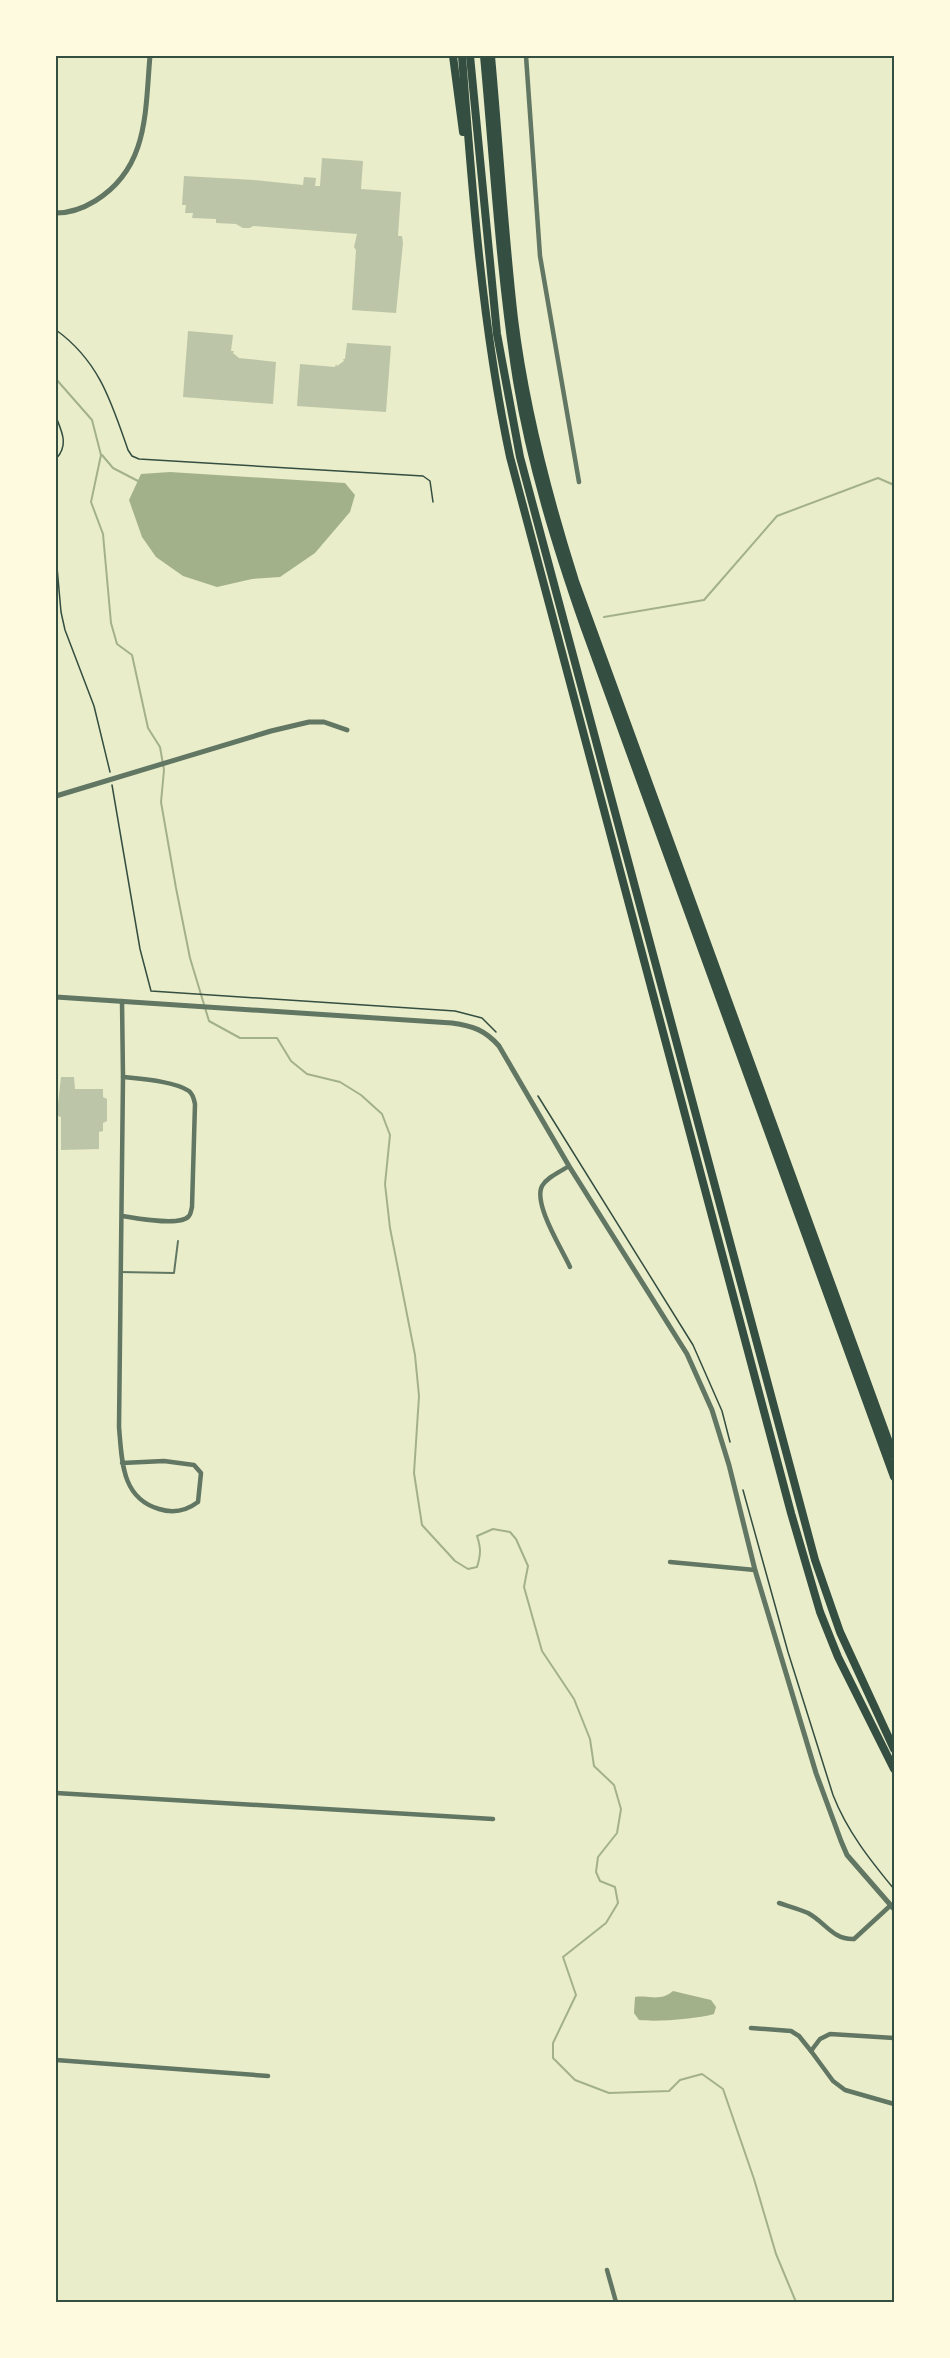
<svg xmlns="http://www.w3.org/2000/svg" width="950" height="2358" viewBox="0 0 950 2358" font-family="'Playfair Display',serif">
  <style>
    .water { fill: #a3b18a }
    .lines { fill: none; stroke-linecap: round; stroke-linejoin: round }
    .stream { stroke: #a3b18a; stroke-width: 2 }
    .building { fill: #bcc5a7 }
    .path { stroke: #344e41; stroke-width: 1.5 }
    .service { stroke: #617663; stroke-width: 2 }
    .minor { stroke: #617663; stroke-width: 4.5 }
    .tertiary { stroke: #617663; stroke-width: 5 }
    .motorway { stroke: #344e41; stroke-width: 8 }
    .neatline { fill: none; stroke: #344e41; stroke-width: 2 }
  </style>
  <rect width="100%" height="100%" fill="#e9edc9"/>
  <g class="water">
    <polygon points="170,472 345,483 355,495 350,512 315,553 280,577 252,579 217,587 183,576 156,557 142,537 129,500 141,474"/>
    <path d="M673 1991 711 2000 716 2007 714 2014C696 2019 658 2022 639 2020L634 2013 635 1997C650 1995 660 2002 673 1991Z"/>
  </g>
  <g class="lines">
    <g class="stream">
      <path d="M56 379 92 420 101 455 91 502 103 534 111 623 117 644 132 655 148 728 160 747 164 770 161 802 176 888 190 958 209 1021 240 1038H277L291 1061 307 1074 340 1082 361 1095 382 1114 390 1135 385 1184 390 1228 415 1355 419 1396 414 1473 422 1525 455 1561 468 1569 477 1567C481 1554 481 1548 477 1536L493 1529 510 1532 516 1539 528 1566 524 1587 542 1651 574 1699 590 1739 594 1766 614 1785 621 1809 617 1833 598 1857 596 1872 600 1881 615 1887 618 1903 606 1923 563 1957 576 1995 553 2043V2058L575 2080 609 2093 669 2091 680 2080 702 2074 723 2089 754 2179 776 2254 796 2302"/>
      <polyline points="102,455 113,468 138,481"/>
      <polyline points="604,617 704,600 777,516 878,478 894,485"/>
    </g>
  </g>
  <g class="building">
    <polygon points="322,158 363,161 361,189 401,192 398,236 402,236 403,243 396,313 352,310 356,250 354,247 357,234 253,226 250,228 243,228 236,224 216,223 216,219 192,218 193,213 185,213 186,205 182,205 184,176 254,180 303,185 304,177 316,178 315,186 320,186"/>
    <polygon points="188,331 233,335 231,351 234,351 233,353 239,358 276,362 273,404 183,397"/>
    <polygon points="347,343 391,346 386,412 297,406 300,364 335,367 336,364 337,366 344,361 343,359 345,359"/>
    <polygon points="61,1077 74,1077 75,1089 103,1089 103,1097 107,1099 107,1121 103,1123 103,1131 99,1132 99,1149 61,1150 61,1117 58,1116 58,1104"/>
  </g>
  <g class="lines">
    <g class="path">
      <path d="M56 330C99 361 111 401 128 450L132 456 139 459 423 476 430 481 433 502"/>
      <path d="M56 417C62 432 69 445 56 459"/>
      <polyline points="56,556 61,612 65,630 94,706 110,772"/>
      <polyline points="112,785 140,949 151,991 455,1011 482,1018 496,1032"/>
      <polyline points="538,1096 693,1345 722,1411 730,1442"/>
      <path d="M743 1490 788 1652 833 1795C847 1831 870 1860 894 1889"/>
    </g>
    <polyline class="service" points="120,1272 174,1273 178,1241"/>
    <g class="minor">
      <polyline points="526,56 540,256 579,482"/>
      <path d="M569 1166C560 1172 547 1177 542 1186 533 1204 562 1249 570 1267"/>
      <path d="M122 1216C135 1218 180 1227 189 1216 191 1214 191 1210 192 1207L195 1104C194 1099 193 1094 189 1091 174 1081 141 1079 123 1077"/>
      <path d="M122 1463 164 1461 194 1465 201 1473 198 1502C186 1511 174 1514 159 1509 121 1498 122 1460 119 1427L123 1077 122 1001"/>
      <polyline points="670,1562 755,1570"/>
      <polyline points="56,1793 493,1819"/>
      <path d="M779 1903C788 1906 799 1909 808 1913 825 1922 833 1940 854 1939L891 1905"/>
      <polyline points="751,2028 791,2031 799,2036 811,2051 820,2039 830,2034 894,2038"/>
      <polyline points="811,2051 833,2081 845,2090 894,2104"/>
      <polyline points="56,2060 268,2076"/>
      <polyline points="607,2270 616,2302"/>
    </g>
    <g class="tertiary">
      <path d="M56 213C71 213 82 209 95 201 149 168 145 111 150 56"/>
      <polyline points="56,796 271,731 309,722 324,722 347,730"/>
      <path d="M56 997 452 1023C473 1026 485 1030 499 1046L569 1166 687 1354 712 1410 729 1465 755 1570 816 1773 841 1841 847 1855 894 1909"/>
    </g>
    <g class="motorway">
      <polyline points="453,56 463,132"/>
      <path d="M462 56C472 190 482 325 510 457L791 1513 820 1612 838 1657 894 1769"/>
      <polyline points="470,56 497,334 520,457 815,1560 840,1632 894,1749"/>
      <path d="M484 56C494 164 500 273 517 381 531 465 556 546 584 626L894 1477"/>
      <path d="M491 56C499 143 504 232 514 319 525 408 548 496 575 581L894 1456"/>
    </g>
  </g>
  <rect width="950" height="2358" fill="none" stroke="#fefae0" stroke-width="114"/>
  <rect x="57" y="57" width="836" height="2244" class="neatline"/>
</svg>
